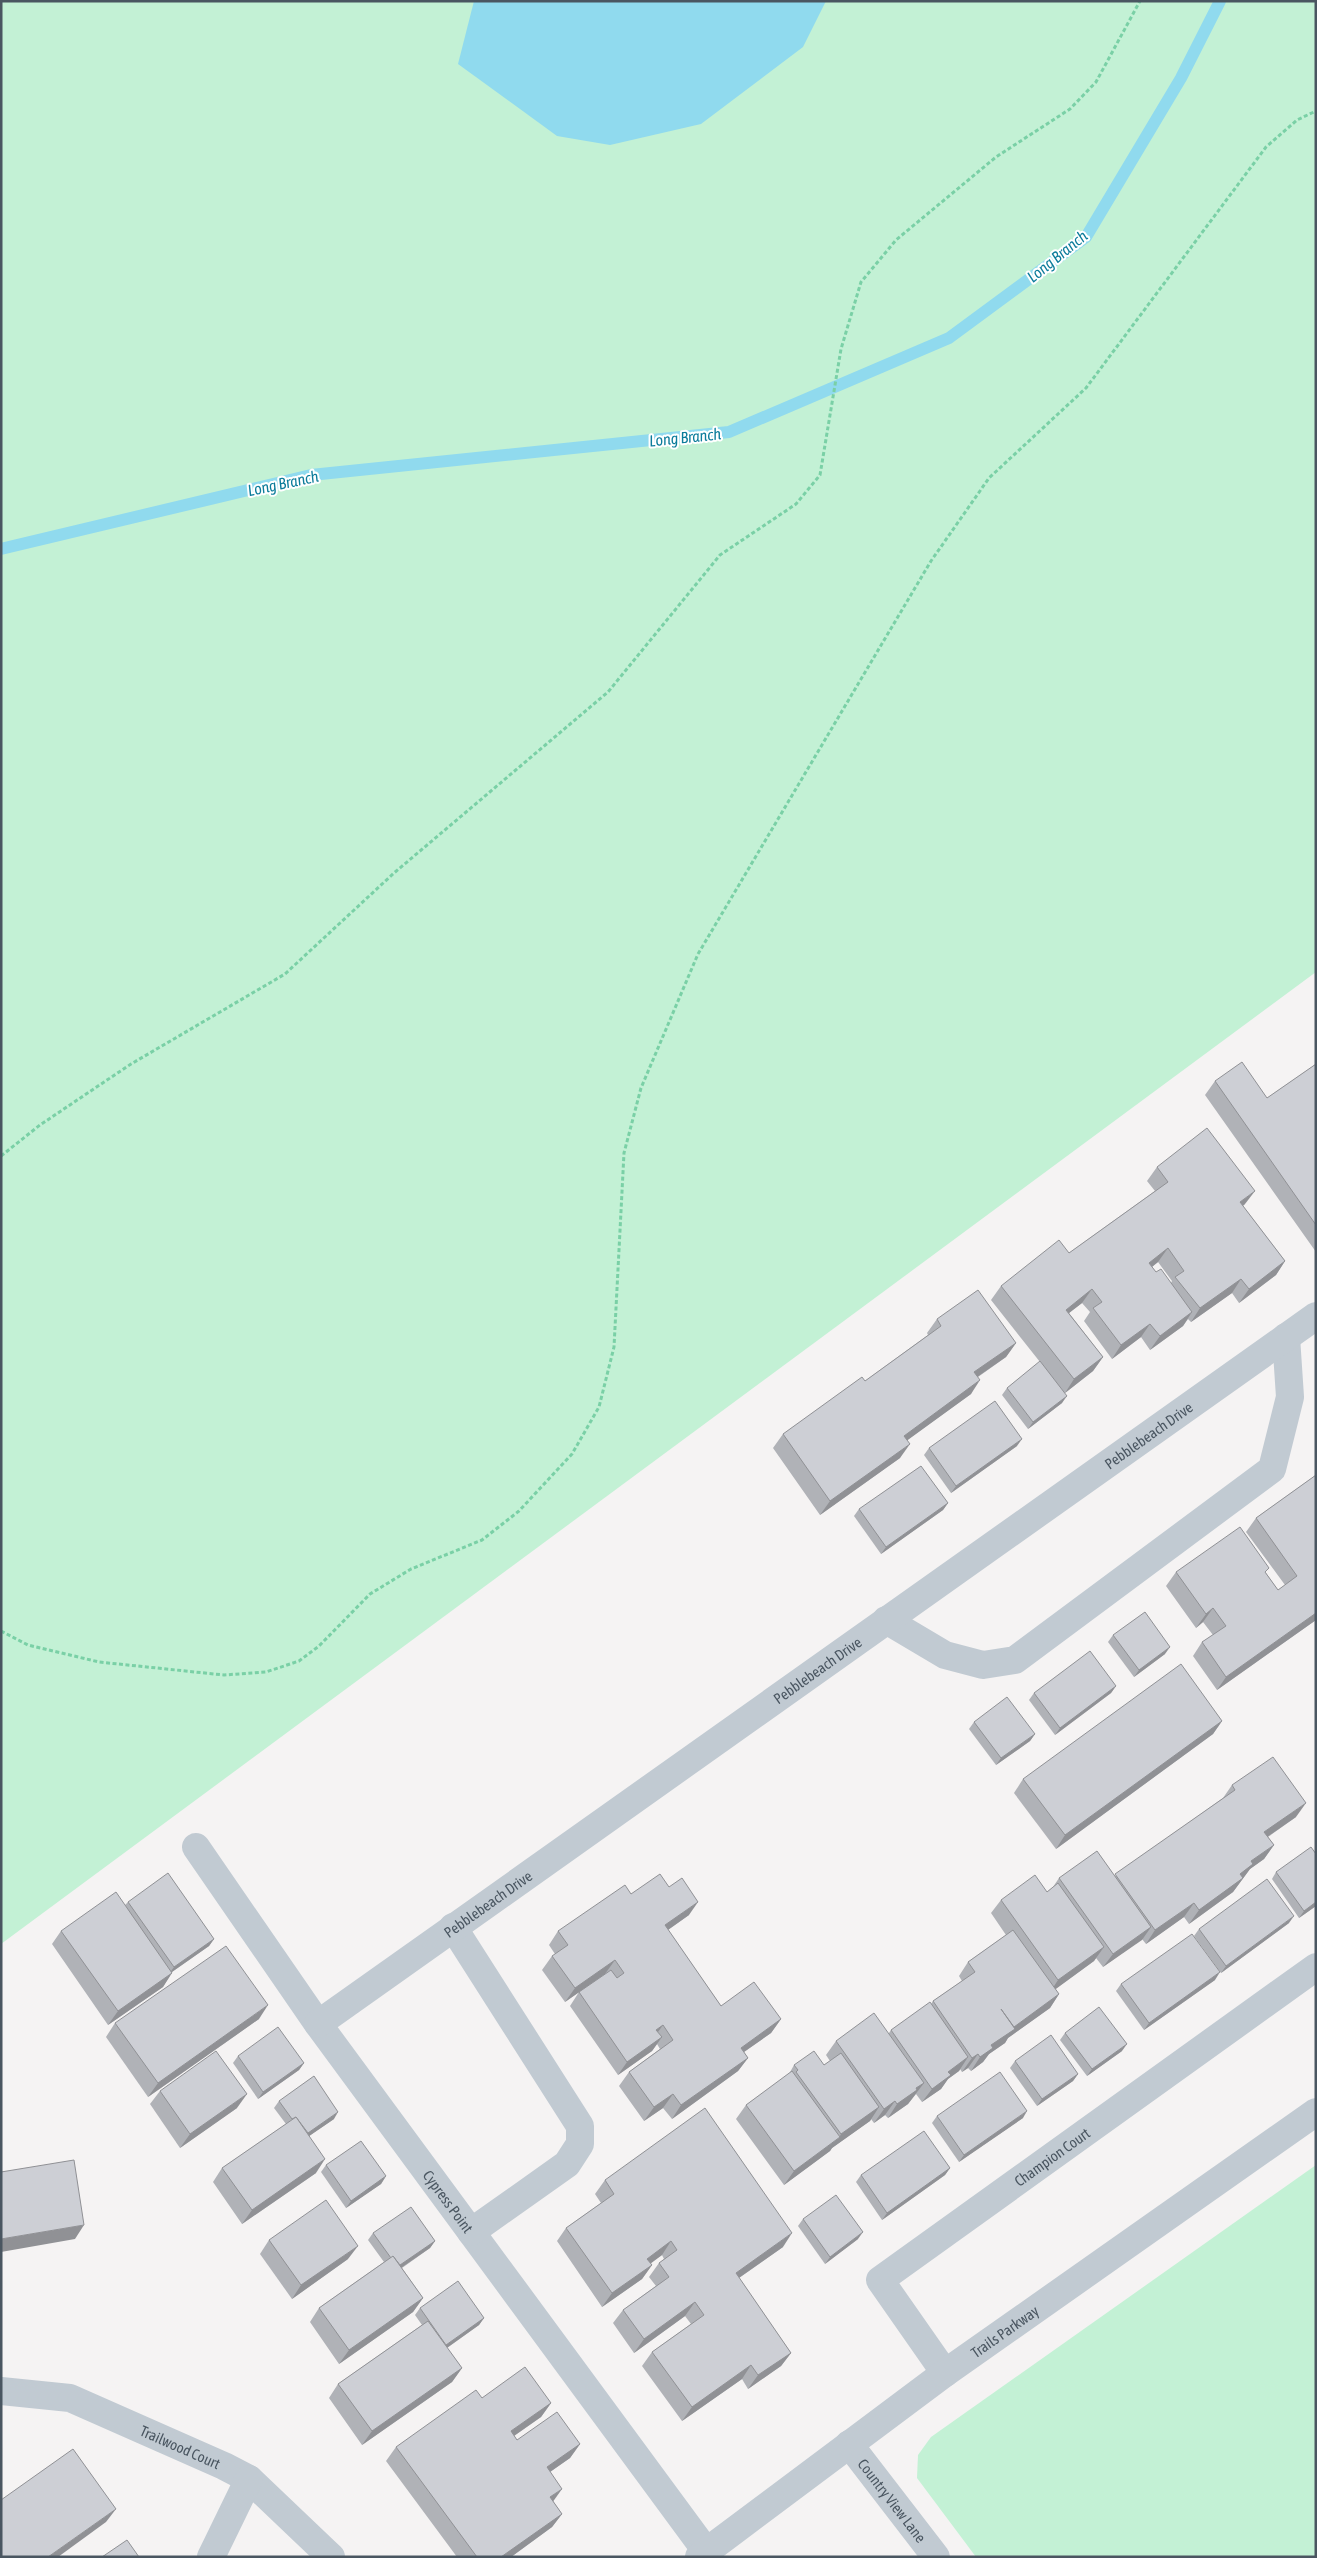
<svg xmlns="http://www.w3.org/2000/svg" width="1317" height="2558" viewBox="0 0 1317 2558" font-family="'Asap Condensed',sans-serif">
  <style>
    .green { fill: #c3f1d5 }
    .water { fill: #90daee }
    .lines { fill: none; stroke-linecap: round; stroke-linejoin: round }
    .stream { stroke: #90daee; stroke-width: 12 }
    .path { stroke: #7ad0a6; stroke-width: 3; stroke-dasharray: 4 2.5; stroke-linecap: butt }
    .minor { stroke: #c1cad2; stroke-width: 28 }
    .wall { fill: #b0b2b7; fill-rule: evenodd }
    .shaded-wall { fill: #909195 }
    .building { fill: #cdcfd5; stroke: #909195 }
    .labels { text-anchor: middle; dominant-baseline: central; stroke-width: 4; stroke-linejoin: round; paint-order: stroke }
    .street-label { font-size: 15px; fill: #4a5661; stroke: #fff }
    .water-label { font-size: 16px; font-style: italic; fill: #0c7c9b; stroke: #fff }
  </style>
  <rect width="100%" height="100%" fill="#f5f3f3"/>
  <g class="green">
    <polygon points="1,1 1316,1 1316,972 1,1944"/>
    <polygon points="1316,2165 1316,2557 976,2557 917,2478 918,2455 931,2437"/>
  </g>
  <polygon class="water" points="474,1 826,1 803,47 701,124 610,145 557,136 458,64"/>
  <g class="lines">
    <polyline class="stream" points="1,549 311,475 729,432 949,338 1086,237 1181,78 1220,1"/>
    <g class="path">
      <polyline points="1,1156 40,1125 131,1064 285,974 394,873 608,692 720,555 796,504 820,475 841,349 861,282 896,240 996,157 1070,109 1096,82 1140,1"/>
      <polyline points="1,1631 28,1645 99,1662 224,1675 266,1672 299,1661 319,1646 370,1594 411,1569 482,1540 519,1511 572,1454 599,1407 614,1347 624,1153 641,1088 698,954 931,561 989,478 1086,388 1266,147 1297,120 1316,111"/>
    </g>
    <g class="minor">
      <polyline points="886,1620 945,1655 983,1665 1015,1660 1272,1469 1290,1397 1286,1337"/>
      <path id="s1" d="M196 1847 318 2024 706 2551"/>
      <polyline points="453,1927 580,2126 580,2144 567,2164 471,2232"/>
      <path id="s2" d="M318 2024 1316 1316"/>
      <path id="s3" d="M945 2373 880 2280 1316 1967"/>
      <path id="s4" d="M1 2391 70 2398 224 2466 249 2479 331 2557"/>
      <path id="s5" d="M849 2444 936 2557"/>
      <polyline points="211,2557 249,2479"/>
      <path id="s6" d="M699 2557 945 2373 1316 2112"/>
    </g>
  </g>
  <g class="wall">
    <polygon points="1316,1064 1316,1252 1205,1095 1215,1081 1267,1098"/>
    <path d="M1157 1167 1245 1204 1243 1206 1285 1261 1276 1275 1239 1303 1232 1293 1191 1322 1188 1319 1183 1326 1150 1350 1141 1337 1112 1359 1084 1321 1090 1312 1082 1303 1069 1313 1103 1357 1093 1371 1065 1393 1062 1403 1028 1429 1002 1395 1007 1388 1040 1362 991 1300 1001 1286 1069 1253 1155 1191 1147 1181ZM1158 1262 1172 1281 1171 1283 1156 1272 1152 1267Z"/>
    <polygon points="937,1319 1016,1343 1006,1357 978,1377 971,1394 907,1440 900,1458 820,1515 773,1448 783,1434 865,1381 928,1335 927,1333"/>
    <polygon points="1017,1446 951,1493 924,1455 929,1448"/>
    <polygon points="1316,1475 1316,1620 1217,1690 1193,1656 1202,1642 1213,1635 1203,1622 1196,1628 1166,1586 1176,1572 1266,1573 1278,1590 1285,1585 1246,1532 1256,1518"/>
    <polygon points="948,1503 943,1510 881,1554 854,1516 859,1509"/>
    <polygon points="1113,1635 1165,1654 1134,1677 1108,1642"/>
    <polygon points="1116,1686 1111,1693 1055,1735 1029,1700 1034,1693"/>
    <polygon points="1222,1721 1213,1734 1056,1849 1014,1793 1023,1779"/>
    <polygon points="974,1722 1035,1734 1030,1741 996,1765 969,1729"/>
    <polygon points="1232,1785 1296,1817 1268,1837 1274,1845 1264,1859 1250,1869 1233,1892 1189,1924 1184,1917 1146,1944 1142,1939 1103,1967 1096,1958 1094,1961 1055,1989 1059,1994 1050,2008 1008,2038 1005,2043 989,2054 983,2062 971,2071 968,2068 962,2072 960,2069 959,2071 948,2079 941,2089 922,2102 916,2094 908,2104 888,2118 885,2115 874,2123 871,2119 870,2121 832,2148 830,2151 784,2185 736,2119 746,2105 789,2074 794,2065 824,2065 830,2061 826,2055 836,2041 889,2033 891,2030 931,2004 933,2001 962,1981 959,1976 968,1962 1006,1935 991,1913 1001,1900 1047,1892 1053,1887 1059,1878 1115,1876 1223,1798"/>
    <polygon points="1316,1854 1316,1906 1299,1918 1272,1879 1276,1872"/>
    <polygon points="631,1894 689,1915 668,1930 721,2006 781,2019 771,2033 744,2052 748,2058 738,2071 672,2119 663,2108 644,2121 619,2086 629,2072 660,2049 657,2044 652,2051 618,2075 570,2006 579,1992 605,1974 565,2002 542,1970 552,1956 555,1954 549,1945 558,1931"/>
    <polygon points="128,1902 214,1939 209,1946 172,1972 163,1987 108,2025 52,1944 61,1931 125,1905"/>
    <polygon points="1289,1923 1221,1973 1194,1936 1199,1929"/>
    <polygon points="1215,1980 1144,2030 1116,1991 1121,1984"/>
    <polygon points="259,2019 148,2097 106,2037 115,2023"/>
    <polygon points="1065,2033 1122,2051 1087,2076 1060,2040"/>
    <polygon points="238,2056 304,2063 299,2070 258,2099 233,2063"/>
    <polygon points="1015,2061 1078,2074 1073,2081 1037,2106 1010,2068"/>
    <polygon points="160,2091 237,2108 180,2148 150,2104"/>
    <polygon points="279,2101 334,2119 309,2136 316,2173 242,2224 213,2182 222,2168 286,2124 274,2108"/>
    <polygon points="937,2116 1023,2118 959,2162 932,2123"/>
    <polygon points="326,2165 386,2176 381,2184 346,2208 321,2172"/>
    <polygon points="950,2168 945,2175 882,2220 856,2182 861,2175"/>
    <polygon points="605,2180 783,2247 739,2278 791,2353 781,2366 748,2389 742,2379 682,2421 642,2366 652,2352 691,2324 685,2316 634,2353 613,2323 623,2310 656,2286 649,2277 659,2263 664,2259 662,2255 650,2263 652,2265 642,2279 602,2307 557,2241 566,2228 601,2203 595,2194"/>
    <polygon points="803,2219 858,2239 825,2264 798,2226"/>
    <polygon points="373,2233 435,2241 430,2248 402,2268 423,2298 413,2312 339,2364 310,2322 319,2308 384,2262 368,2240"/>
    <polygon points="269,2240 348,2259 292,2299 260,2254"/>
    <polygon points="420,2308 484,2318 479,2325 447,2348 462,2368 452,2382 362,2445 329,2398 338,2384 422,2325 415,2315"/>
    <polygon points="482,2398 551,2403 541,2417 514,2436 517,2440 580,2444 570,2458 550,2472 553,2501 562,2514 552,2527 511,2557 457,2557 386,2461 396,2447"/>
  </g>
  <g class="shaded-wall">
    <polygon points="1255,1191 1245,1204 1230,1215 1240,1202"/>
    <polygon points="1168,1248 1158,1262 1139,1277 1149,1263"/>
    <polygon points="1285,1261 1276,1275 1239,1303 1249,1289"/>
    <polygon points="1241,1279 1232,1293 1191,1322 1200,1308"/>
    <polygon points="1092,1289 1082,1303 1056,1323 1066,1310"/>
    <polygon points="1192,1312 1183,1326 1150,1350 1160,1336"/>
    <polygon points="1150,1324 1141,1337 1112,1359 1121,1345"/>
    <polygon points="1016,1343 1006,1357 964,1386 974,1372"/>
    <polygon points="1103,1357 1093,1371 1065,1393 1074,1379"/>
    <polygon points="980,1380 971,1394 894,1450 904,1436"/>
    <polygon points="1067,1396 1062,1403 1028,1429 1033,1422"/>
    <polygon points="1022,1439 1017,1446 951,1493 956,1486"/>
    <polygon points="910,1444 900,1458 820,1515 830,1501"/>
    <polygon points="948,1503 943,1510 881,1554 886,1547"/>
    <polygon points="1213,1608 1203,1622 1196,1628 1206,1614"/>
    <polygon points="1316,1613 1316,1620 1217,1690 1226,1677"/>
    <polygon points="1170,1647 1165,1654 1134,1677 1139,1670"/>
    <polygon points="1116,1686 1111,1693 1055,1735 1060,1728"/>
    <polygon points="1222,1721 1213,1734 1056,1849 1065,1835"/>
    <polygon points="1035,1734 1030,1741 996,1765 1001,1758"/>
    <polygon points="1306,1803 1296,1817 1254,1846 1264,1832"/>
    <polygon points="1274,1845 1264,1859 1250,1869 1233,1892 1189,1924 1199,1910 1240,1874 1251,1861"/>
    <polygon points="698,1902 689,1915 655,1939 665,1925"/>
    <polygon points="1316,1902 1316,1906 1299,1918 1304,1911"/>
    <polygon points="1194,1903 1184,1917 1146,1944 1155,1930"/>
    <polygon points="1294,1916 1289,1923 1221,1973 1226,1966"/>
    <polygon points="1151,1927 1142,1940 1103,1967 1113,1954"/>
    <polygon points="214,1939 209,1946 169,1974 174,1967"/>
    <polygon points="1104,1947 1094,1961 1049,1994 1058,1980"/>
    <polygon points="615,1960 605,1974 565,2002 575,1988"/>
    <polygon points="1220,1972 1215,1980 1144,2030 1149,2023"/>
    <polygon points="172,1973 163,1987 108,2025 118,2011"/>
    <polygon points="1059,1994 1050,2008 1008,2038 1005,2043 989,2054 983,2062 971,2071 980,2057 991,2045 1011,2031 1014,2027"/>
    <polygon points="268,2005 259,2019 148,2097 158,2083"/>
    <polygon points="781,2019 771,2033 731,2061 741,2048"/>
    <polygon points="663,2025 653,2039 656,2030"/>
    <polygon points="662,2037 652,2051 618,2075 627,2062"/>
    <polygon points="1127,2044 1122,2051 1087,2076 1092,2069"/>
    <polygon points="978,2054 968,2068 962,2072 972,2058"/>
    <polygon points="968,2057 959,2071 948,2079 941,2089 922,2102 932,2089 948,2072"/>
    <polygon points="748,2058 738,2071 672,2119 681,2105"/>
    <polygon points="304,2063 299,2070 258,2099 263,2092"/>
    <polygon points="1078,2074 1073,2081 1037,2106 1042,2099"/>
    <polygon points="924,2083 908,2104 888,2118 897,2104 916,2088"/>
    <polygon points="247,2094 237,2108 180,2148 190,2134"/>
    <polygon points="673,2094 663,2108 644,2121 654,2107"/>
    <polygon points="895,2101 885,2115 874,2123 884,2109"/>
    <polygon points="879,2107 870,2121 832,2148 830,2151 784,2185 794,2171 839,2138 841,2134"/>
    <polygon points="1027,2111 1023,2118 959,2162 964,2155"/>
    <polygon points="338,2112 334,2119 299,2143 304,2136"/>
    <polygon points="325,2159 316,2173 242,2224 252,2210"/>
    <polygon points="950,2168 945,2175 882,2220 887,2213"/>
    <polygon points="386,2176 381,2184 346,2208 351,2201"/>
    <polygon points="84,2225 75,2239 1,2252 1,2239"/>
    <polygon points="863,2232 858,2239 825,2264 830,2257"/>
    <polygon points="792,2233 783,2247 726,2287 736,2273"/>
    <polygon points="435,2241 430,2248 392,2274 397,2267"/>
    <polygon points="671,2241 662,2255 638,2273 647,2259"/>
    <polygon points="358,2246 348,2259 292,2299 301,2285"/>
    <polygon points="652,2265 642,2279 602,2307 612,2293"/>
    <polygon points="423,2298 413,2312 339,2364 349,2350"/>
    <polygon points="695,2302 685,2316 634,2353 644,2339"/>
    <polygon points="484,2318 479,2325 441,2352 446,2345"/>
    <polygon points="791,2353 781,2366 748,2389 758,2375"/>
    <polygon points="751,2365 742,2379 682,2421 692,2407"/>
    <polygon points="462,2368 452,2382 362,2445 372,2431"/>
    <polygon points="551,2403 541,2417 501,2445 511,2431"/>
    <polygon points="580,2444 570,2458 537,2481 547,2467"/>
    <polygon points="562,2489 552,2503 550,2497"/>
    <polygon points="116,2509 106,2522 58,2557 48,2557"/>
    <polygon points="562,2514 552,2527 511,2557 501,2557"/>
  </g>
  <g class="building">
    <polygon points="1242,1062 1267,1098 1316,1064 1316,1225 1215,1081"/>
    <polygon points="1207,1128 1255,1191 1240,1202 1285,1261 1249,1289 1241,1279 1200,1308 1175,1277 1184,1271 1168,1248 1149,1263 1156,1272 1161,1269 1192,1312 1160,1336 1150,1324 1121,1345 1093,1308 1102,1302 1092,1289 1066,1310 1103,1357 1074,1379 1001,1286 1059,1240 1069,1253 1168,1182 1157,1167"/>
    <polygon points="978,1290 1016,1343 974,1372 980,1380 904,1436 910,1444 830,1501 783,1434 862,1377 865,1381 941,1326 937,1319"/>
    <polygon points="1040,1361 1067,1396 1033,1422 1007,1388"/>
    <polygon points="995,1401 1022,1439 956,1486 929,1448"/>
    <polygon points="921,1466 948,1503 886,1547 859,1509"/>
    <polygon points="1316,1475 1316,1613 1226,1677 1202,1642 1226,1626 1213,1608 1206,1614 1176,1572 1240,1527 1269,1568 1265,1572 1278,1590 1297,1576 1256,1518"/>
    <polygon points="1145,1612 1170,1647 1139,1670 1113,1635"/>
    <polygon points="1090,1651 1116,1686 1060,1728 1034,1693"/>
    <polygon points="1181,1664 1222,1721 1065,1835 1023,1779"/>
    <polygon points="1007,1697 1035,1734 1001,1758 974,1722"/>
    <polygon points="1273,1757 1306,1803 1264,1832 1274,1845 1251,1861 1253,1864 1240,1874 1243,1878 1199,1910 1194,1903 1155,1930 1115,1874 1235,1790 1232,1785"/>
    <polygon points="1311,1847 1316,1854 1316,1902 1304,1911 1276,1872"/>
    <polygon points="1097,1851 1151,1927 1113,1954 1059,1878"/>
    <polygon points="168,1873 214,1939 174,1967 128,1902"/>
    <polygon points="660,1874 669,1887 682,1878 698,1902 665,1925 721,2006 754,1982 781,2019 741,2048 748,2058 681,2105 673,2094 654,2107 629,2072 673,2040 663,2025 656,2030 662,2037 627,2062 579,1992 611,1970 617,1978 624,1973 615,1960 575,1988 552,1956 568,1945 558,1931 625,1885 631,1894"/>
    <polygon points="1035,1875 1047,1892 1058,1883 1104,1947 1058,1980 1001,1900"/>
    <polygon points="1267,1879 1294,1916 1226,1966 1199,1929"/>
    <polygon points="116,1892 172,1973 118,2011 61,1931"/>
    <polygon points="1013,1930 1059,1994 1014,2027 1001,2009 1015,2029 991,2045 993,2048 980,2057 978,2054 972,2058 933,2001 975,1972 968,1962"/>
    <polygon points="1192,1934 1220,1972 1149,2023 1121,1984"/>
    <polygon points="226,1946 268,2005 158,2083 115,2023"/>
    <polygon points="930,2002 968,2057 948,2072 951,2075 932,2089 891,2030"/>
    <polygon points="1099,2007 1127,2044 1092,2069 1065,2033"/>
    <polygon points="874,2013 924,2083 916,2088 917,2090 897,2104 895,2101 884,2109 836,2041"/>
    <polygon points="278,2027 304,2063 263,2092 238,2056"/>
    <polygon points="1051,2035 1078,2074 1042,2099 1015,2061"/>
    <polygon points="216,2051 247,2094 190,2134 160,2091"/>
    <polygon points="814,2051 824,2065 841,2053 879,2107 841,2134 796,2072 798,2070 794,2065"/>
    <polygon points="792,2071 840,2137 794,2171 746,2105"/>
    <polygon points="1000,2072 1027,2111 964,2155 937,2116"/>
    <polygon points="314,2076 338,2112 308,2133 296,2117 292,2119 279,2101"/>
    <polygon points="705,2108 792,2233 736,2273 791,2353 758,2375 751,2365 692,2407 652,2352 704,2315 695,2302 644,2339 623,2310 669,2277 659,2263 677,2250 671,2241 647,2259 652,2265 612,2293 566,2228 614,2194 605,2180"/>
    <polygon points="296,2117 325,2159 252,2210 222,2168"/>
    <polygon points="924,2131 950,2168 887,2213 861,2175"/>
    <polygon points="361,2141 386,2176 351,2201 326,2165"/>
    <polygon points="74,2160 84,2225 1,2239 1,2172"/>
    <polygon points="836,2195 863,2232 830,2257 803,2219"/>
    <polygon points="326,2200 358,2246 301,2285 269,2240"/>
    <polygon points="411,2207 435,2241 400,2265 393,2256 391,2258 373,2233"/>
    <polygon points="393,2256 423,2298 349,2350 319,2308"/>
    <polygon points="458,2281 484,2318 446,2345 420,2308"/>
    <polygon points="428,2321 462,2368 372,2431 338,2384"/>
    <polygon points="525,2367 551,2403 511,2431 517,2440 557,2412 580,2444 547,2467 562,2489 550,2497 562,2514 501,2557 477,2557 396,2447 476,2390 482,2398"/>
    <polygon points="73,2449 116,2509 48,2557 1,2557 1,2500"/>
    <polygon points="127,2540 139,2557 102,2557"/>
  </g>
  <g class="labels">
    <g class="street-label">
      <text stroke="none"><textPath href="#s2" startOffset="1018">Pebblebeach Drive</textPath></text>
      <text stroke="none"><textPath href="#s2" startOffset="612">Pebblebeach Drive</textPath></text>
      <text stroke="none"><textPath href="#s2" startOffset="208">Pebblebeach Drive</textPath></text>
      <text stroke="none"><textPath href="#s3" startOffset="325">Champion Court</textPath></text>
      <text stroke="none"><textPath href="#s1" startOffset="435">Cypress Point</textPath></text>
      <text stroke="none"><textPath href="#s6" startOffset="380">Trails Parkway</textPath></text>
      <text stroke="none"><textPath href="#s4" startOffset="190">Trailwood Court</textPath></text>
      <text stroke="none"><textPath href="#s5" startOffset="71">Country View Lane</textPath></text>
    </g>
    <g class="water-label">
      <text transform="translate(1057 256) rotate(-39)">Long Branch</text>
      <text transform="translate(685 437) rotate(-6)">Long Branch</text>
      <text transform="translate(283 483) rotate(-12)">Long Branch</text>
    </g>
  </g>
  <rect width="1317" height="2558" fill="none" stroke="#4a5661" stroke-width="5"/>
</svg>
